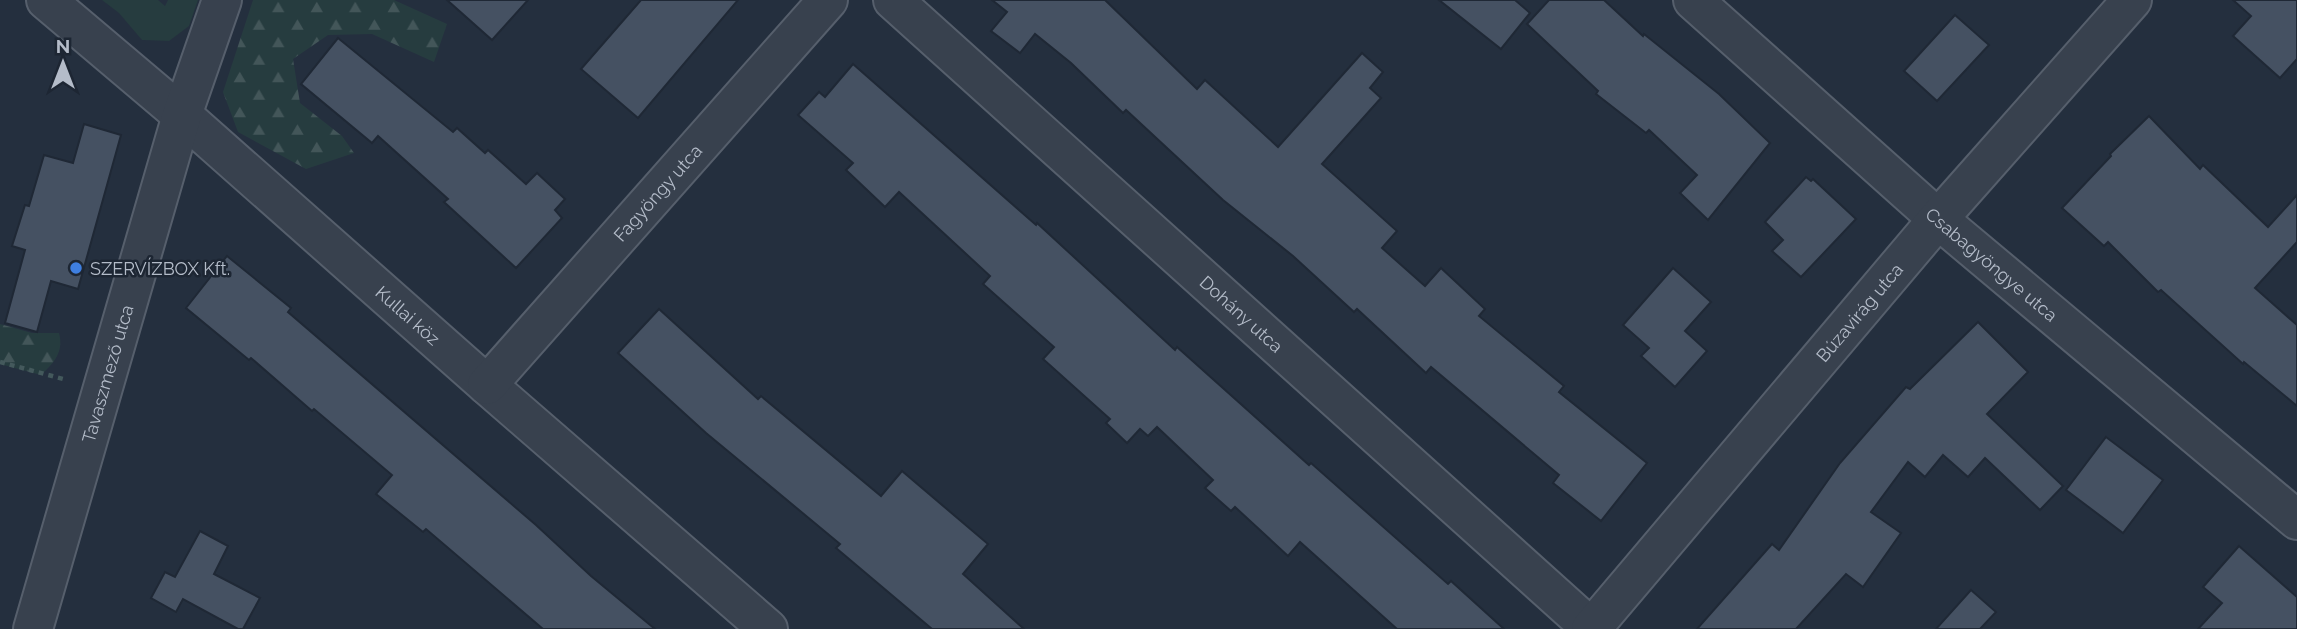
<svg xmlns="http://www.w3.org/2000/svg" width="2297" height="629" viewBox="0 0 2297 629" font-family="Raleway,sans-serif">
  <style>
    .grass { fill: #263c3f }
    .forest { fill: url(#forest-firs) }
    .building { fill: #455162; stroke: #1f2835; stroke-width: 2 }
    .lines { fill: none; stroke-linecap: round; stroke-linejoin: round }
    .minor-casing { stroke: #565f6c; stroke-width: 42 }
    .path { stroke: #44595c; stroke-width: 4.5; stroke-dasharray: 5 5; stroke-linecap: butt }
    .minor { stroke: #38414e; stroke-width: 38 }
    .shop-dot { fill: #3f7fe0; stroke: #1d2633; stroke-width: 2.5 }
    .labels { text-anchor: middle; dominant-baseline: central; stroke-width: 5; stroke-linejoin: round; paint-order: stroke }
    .street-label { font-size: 18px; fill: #b4bcc9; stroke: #1d2633 }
    .poi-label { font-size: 18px; fill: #b4bcc9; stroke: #1d2633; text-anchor: start }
  </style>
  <defs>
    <pattern id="forest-firs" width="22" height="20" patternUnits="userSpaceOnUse" patternTransform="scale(1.75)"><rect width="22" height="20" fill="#263c3f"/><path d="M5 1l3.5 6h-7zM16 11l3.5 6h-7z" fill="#435659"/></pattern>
  </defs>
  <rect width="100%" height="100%" fill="#242f3e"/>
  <polygon class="grass" points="102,0 158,0 165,6 168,0 198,0 189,26 169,41 142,40 119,13"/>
  <g class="forest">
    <polygon points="253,0 394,0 447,24 434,62 372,34 328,35 293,59 300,103 342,136 354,153 306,169 238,132 223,92"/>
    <path d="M0 324 32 333H59C64 352 54 363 41 375L0 364Z"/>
  </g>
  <g class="building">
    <polygon points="447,0 528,0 492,40"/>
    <polygon points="641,0 738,0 638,118 581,69"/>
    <polygon points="992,0 1105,0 1197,89 1205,80 1278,147 1362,53 1383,72 1370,88 1381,98 1322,164 1397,231 1382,248 1425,286 1441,268 1485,309 1479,316 1564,386 1559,392 1647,463 1601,521 1553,483 1559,475 1431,367 1426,373 1357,309 1354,312 1293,256 1223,200 1126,110 1123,113 1071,63 1035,34 1020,53 991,31 1007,12"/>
    <polygon points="1439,0 1515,0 1530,13 1501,49"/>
    <polygon points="1549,0 1604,0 1643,36 1644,34 1719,94 1770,143 1708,220 1680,193 1697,175 1649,130 1646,133 1596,94 1598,91 1527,24"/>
    <polygon points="2233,0 2297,0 2297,59 2280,78 2233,36 2251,16"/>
    <polygon points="1955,15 1989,45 1937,101 1904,71"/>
    <polygon points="338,38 453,132 457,128 485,153 488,150 526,184 537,173 565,199 555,210 562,218 516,268 444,202 448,199 378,136 372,143 301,84"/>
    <polygon points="853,64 1036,225 1037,223 1175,350 1177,347 1309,465 1311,463 1448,584 1451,581 1504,629 1397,629 1300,542 1288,556 1235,507 1231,511 1205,488 1213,480 1157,427 1148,436 1140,429 1127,443 1106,423 1110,419 1043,359 1054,347 983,284 990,276 899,192 885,207 846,170 853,163 798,115 819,92 825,97"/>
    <polygon points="2149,116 2200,169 2203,165 2268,227 2297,195 2297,242 2255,288 2297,325 2297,406 2244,362 2243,364 2161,290 2158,292 2108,242 2104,246 2062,208 2111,156 2110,154"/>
    <polygon points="84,124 121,135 78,289 51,281 37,332 5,323 25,250 12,246 25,205 29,206 44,155 73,163"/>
    <polygon points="1806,177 1811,181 1813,179 1856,219 1801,277 1772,251 1783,240 1765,222"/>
    <polygon points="227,256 291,308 288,312 536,525 591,576 655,629 543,629 426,529 423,532 376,494 392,475 314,409 312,411 251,358 249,360 186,308"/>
    <polygon points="1673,268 1711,302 1685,331 1707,351 1675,387 1641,356 1649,348 1623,325"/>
    <polygon points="659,309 758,399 761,396 881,496 902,471 988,544 963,574 1024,629 932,629 836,548 840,544 706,433 618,353"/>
    <polygon points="1978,322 2028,372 1987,414 2063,486 2040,510 1985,458 1968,477 1943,455 1925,477 1908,462 1871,512 1901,533 1863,587 1846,574 1796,629 1697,629 1772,544 1779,550 1840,463 1906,387 1910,389"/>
    <polygon points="2106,437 2163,480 2123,533 2066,490"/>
    <polygon points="200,531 228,546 214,574 260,598 243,629 238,629 183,599 176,612 151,598 165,572 175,577"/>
    <polygon points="2239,546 2297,597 2297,629 2198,629 2222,603 2203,587"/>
    <polygon points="1971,590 1996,612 1980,629 1936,629"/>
  </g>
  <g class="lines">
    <g class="minor-casing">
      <g id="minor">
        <path id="s1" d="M46 0 182 115 487 385 768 629"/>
        <path id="s2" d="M893 0 1591 628"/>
        <path id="s3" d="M1693 0 1938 219 2297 520"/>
        <path id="s4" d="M487 385 828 0"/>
        <path id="s5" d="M33 629 182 115 222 0"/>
        <path id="s6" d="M1591 629 1938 219 2132 0"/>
      </g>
    </g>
    <polyline class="path" points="0,362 67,380"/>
    <use href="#minor" class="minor"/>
  </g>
  <circle class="shop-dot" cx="76" cy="268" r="7"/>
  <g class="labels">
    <g class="street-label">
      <text stroke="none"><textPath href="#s4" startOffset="257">Fagyöngy utca</textPath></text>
      <text stroke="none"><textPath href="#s3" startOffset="399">Csabagyöngye utca</textPath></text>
      <text stroke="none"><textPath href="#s6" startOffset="415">Búzavirág utca</textPath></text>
      <text stroke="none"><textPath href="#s2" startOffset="469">Dohány utca</textPath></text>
      <text stroke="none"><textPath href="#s1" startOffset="480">Kullai köz</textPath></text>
      <text stroke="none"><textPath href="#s5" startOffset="266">Tavaszmező utca</textPath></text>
    </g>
    <g class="poi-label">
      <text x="90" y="268">SZERVÍZBOX Kft.</text>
    </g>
  </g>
  <g transform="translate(63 63)" stroke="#1d2633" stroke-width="5" paint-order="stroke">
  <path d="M0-5L12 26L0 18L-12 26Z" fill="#b4bcc9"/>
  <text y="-10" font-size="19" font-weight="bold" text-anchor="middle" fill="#b4bcc9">N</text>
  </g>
</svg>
